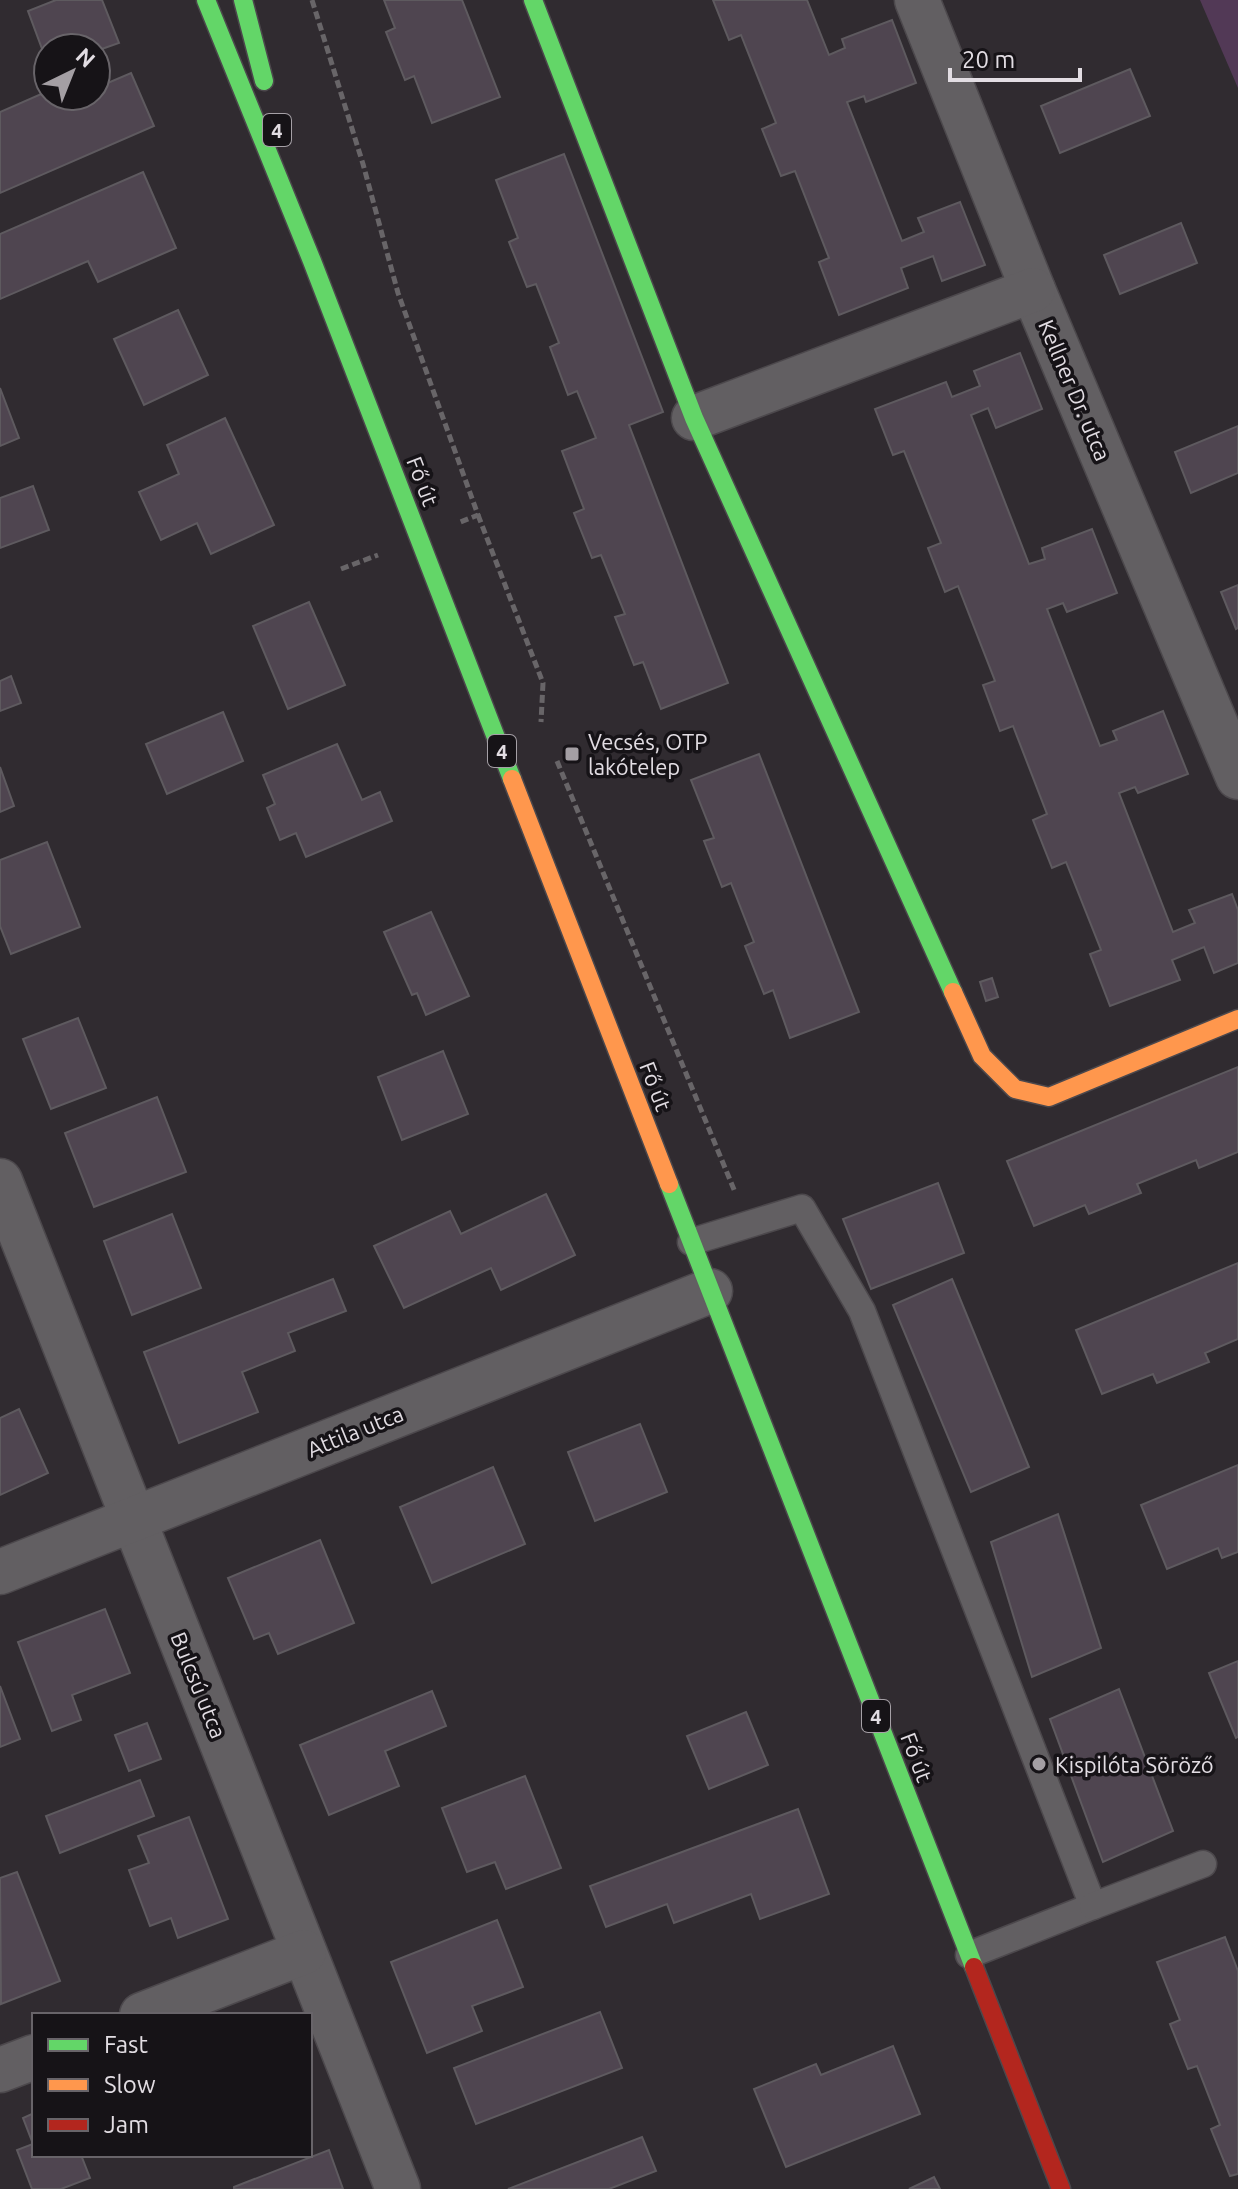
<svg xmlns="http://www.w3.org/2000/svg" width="1238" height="2189" viewBox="0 0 1238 2189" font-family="Ubuntu,sans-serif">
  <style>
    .green { fill: #523956 }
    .building { fill: #4f4550; stroke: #5e5a5f; stroke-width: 2 }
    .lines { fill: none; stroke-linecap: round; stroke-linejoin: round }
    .lane-casing { stroke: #4c484c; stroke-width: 29 }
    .street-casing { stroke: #4c484c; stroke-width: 47 }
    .fast-casing { stroke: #4c484c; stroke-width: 21 }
    .slow-casing { stroke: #4c484c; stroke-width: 21 }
    .jam-casing { stroke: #4c484c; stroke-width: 21 }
    .path { stroke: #686568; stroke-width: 5; stroke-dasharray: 8 4; stroke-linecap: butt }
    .lane { stroke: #625f62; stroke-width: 26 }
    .street { stroke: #625f62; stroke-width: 44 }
    .fast { stroke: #63d668; stroke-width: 18 }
    .slow { stroke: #ff974d; stroke-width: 18 }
    .jam { stroke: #b3261e; stroke-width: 18 }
    .poi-dot { fill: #a49fa4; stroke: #161317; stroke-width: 3 }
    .labels { text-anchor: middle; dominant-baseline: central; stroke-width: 7; stroke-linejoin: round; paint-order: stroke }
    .shield { fill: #161317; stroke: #a5a0a6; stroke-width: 2 }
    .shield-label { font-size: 20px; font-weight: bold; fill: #e2dde3 }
    .street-label { font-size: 22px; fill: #e2dde3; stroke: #161317 }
    .poi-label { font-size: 22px; fill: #e2dde3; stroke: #161317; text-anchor: start }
  </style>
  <rect width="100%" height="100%" fill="#302b30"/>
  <polygon class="green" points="1200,0 1238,0 1238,88"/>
  <g class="building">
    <polygon points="56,0 102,0 119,43 96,51 96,48 48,48 48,65 28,11"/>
    <polygon points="384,0 462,0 500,97 432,123 414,76 405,80 386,32 395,28"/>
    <polygon points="713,0 807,0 829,55 845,48 842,39 892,20 916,83 866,102 864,96 847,102 902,241 924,232 918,218 960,202 985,265 942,281 933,256 901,268 908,288 839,315 819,262 829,258 795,171 781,176 762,129 776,123 741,35 729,40"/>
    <polygon points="1130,69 1150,116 1060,153 1041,106"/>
    <polygon points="131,73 154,126 0,193 0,112 48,91 48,96 62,96 64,102 77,96 96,96 96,88"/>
    <polygon points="564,154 663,412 629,425 728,683 661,709 643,662 634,665 615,617 625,614 601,555 592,558 574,513 584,509 562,451 596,438 577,391 568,395 550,347 559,343 536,284 527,287 509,242 518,238 496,180"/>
    <polygon points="143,172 176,248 98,282 88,261 0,299 0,234"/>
    <polygon points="1181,223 1197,263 1120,294 1104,255"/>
    <polygon points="178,310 208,375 144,405 114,339"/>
    <polygon points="1020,353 1042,409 996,428 988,408 971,415 1029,564 1045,559 1042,548 1092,529 1117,593 1067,612 1063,603 1047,609 1100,746 1117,740 1113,731 1163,711 1188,774 1138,793 1135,787 1119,793 1173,932 1195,923 1189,910 1232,894 1238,910 1238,963 1214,973 1204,947 1172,960 1180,980 1110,1006 1090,954 1101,950 1066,862 1052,868 1033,820 1047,814 1013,726 1000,731 983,685 995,681 958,586 945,592 928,548 941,543 904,451 893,455 875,409 946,382 952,397 980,386 974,371"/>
    <polygon points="0,388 19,438 0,446"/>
    <polygon points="225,418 274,525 211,554 197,523 161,540 139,492 179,474 167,445"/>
    <polygon points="1238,426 1238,473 1191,493 1175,452"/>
    <polygon points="33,486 49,530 0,548 0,498"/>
    <polygon points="1238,585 1238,628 1236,629 1221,592"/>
    <polygon points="309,602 345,685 288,709 253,626"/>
    <polygon points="11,676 21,703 0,711 0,681"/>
    <polygon points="223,712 243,761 167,794 146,744"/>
    <polygon points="337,744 362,800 380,792 392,821 306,857 296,833 280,840 267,808 275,804 263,775"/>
    <polygon points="759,754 859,1012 790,1038 773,990 764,994 745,946 754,942 731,883 722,887 704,841 714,838 691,780"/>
    <polygon points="0,767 14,806 0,812"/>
    <polygon points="47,842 80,927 11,954 0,926 0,860"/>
    <polygon points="431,912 469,996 426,1015 417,993 412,995 384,932"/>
    <polygon points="992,978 998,997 986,1001 980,982"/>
    <polygon points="78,1018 106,1088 51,1109 23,1039"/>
    <polygon points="443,1051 468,1114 402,1140 378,1077"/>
    <polygon points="1238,1067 1238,1152 1199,1168 1196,1160 1137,1184 1141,1193 1089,1214 1085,1205 1034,1226 1007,1161"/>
    <polygon points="157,1097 186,1172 94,1207 65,1133"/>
    <polygon points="938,1183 964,1253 871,1289 843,1219"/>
    <polygon points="546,1194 575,1255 501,1290 491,1268 404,1308 374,1246 450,1211 461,1234"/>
    <polygon points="172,1214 201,1288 132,1315 104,1241"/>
    <polygon points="1238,1263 1238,1339 1205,1353 1209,1362 1157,1383 1153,1374 1102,1394 1076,1330"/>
    <polygon points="333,1279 346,1311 288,1333 295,1351 242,1372 258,1412 179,1443 144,1352"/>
    <polygon points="952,1279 1029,1467 971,1492 893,1305"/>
    <polygon points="19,1409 48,1473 0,1495 0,1418"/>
    <polygon points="640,1424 667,1492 595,1521 568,1452"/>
    <polygon points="1238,1465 1238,1552 1222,1558 1218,1548 1167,1569 1141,1505"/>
    <polygon points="493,1467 525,1544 432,1583 400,1507"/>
    <polygon points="1058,1514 1101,1648 1032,1677 991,1542"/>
    <polygon points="320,1540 354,1623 278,1654 269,1633 254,1639 228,1578"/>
    <polygon points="105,1609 130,1673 72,1695 81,1720 52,1731 18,1642"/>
    <polygon points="1238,1661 1238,1737 1236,1738 1209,1673"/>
    <polygon points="0,1686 20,1739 0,1747"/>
    <polygon points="1119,1689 1173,1831 1103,1862 1050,1719"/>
    <polygon points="432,1691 446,1726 385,1751 399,1786 329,1815 300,1745"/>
    <polygon points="746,1712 768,1765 709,1789 687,1736"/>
    <polygon points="147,1723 161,1759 129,1771 115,1735"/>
    <polygon points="525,1776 561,1868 506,1889 495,1862 467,1872 442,1808"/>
    <polygon points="140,1780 154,1816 60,1853 46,1816"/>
    <polygon points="798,1809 829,1894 760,1919 751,1894 674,1923 667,1904 606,1927 590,1886"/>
    <polygon points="189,1817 228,1919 178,1938 171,1918 150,1926 129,1870 149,1863 138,1836"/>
    <polygon points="17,1872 60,1981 1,2004 0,1878"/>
    <polygon points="497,1920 523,1987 472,2006 482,2031 427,2053 391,1962"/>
    <polygon points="1225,1937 1238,1971 1238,2174 1230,2176 1211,2129 1220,2125 1197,2066 1188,2069 1170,2024 1180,2020 1157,1962"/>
    <polygon points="600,2012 622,2068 476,2124 454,2068"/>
    <polygon points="893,2046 920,2114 786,2167 754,2089 816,2064 821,2075"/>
    <polygon points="34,2113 34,2155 81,2155 90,2178 61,2189 32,2189 17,2150 33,2144 23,2118"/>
    <polygon points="642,2137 656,2171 609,2189 508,2189"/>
    <polygon points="329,2150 343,2189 234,2189 234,2187"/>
    <polygon points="934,2177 940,2189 909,2189"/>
  </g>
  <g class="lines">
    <g class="lane-casing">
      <g id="lane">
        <polyline points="691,1242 802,1208 862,1311 1093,1906 969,1955"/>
        <polyline points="1093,1906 1203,1864"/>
      </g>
    </g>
    <g class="street-casing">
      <g id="street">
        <polyline points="917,0 1033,290 1238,777"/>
        <polyline points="694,418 1033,290"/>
        <polyline points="0,1181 398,2189"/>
        <polyline points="0,1572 710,1291"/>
        <polyline points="142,2015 304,1952"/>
        <polyline points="0,2070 34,2057"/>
      </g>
    </g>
    <g class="fast-casing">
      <g id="fast">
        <polyline points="206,0 312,261 512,779"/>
        <polyline points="243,0 264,81"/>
        <polyline points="533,0 694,418 953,992"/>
        <polyline points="669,1184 974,1967"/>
      </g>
    </g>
    <g class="slow-casing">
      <g id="slow">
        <polyline points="512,779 669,1184"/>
        <polyline points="953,992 982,1056 1015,1089 1049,1097 1238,1019"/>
      </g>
    </g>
    <g class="jam-casing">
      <polyline id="jam" points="974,1967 1061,2189"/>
    </g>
    <g class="path">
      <polyline points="312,0 363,164 398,293 478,515 458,523"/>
      <polyline points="478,515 543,683 541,722"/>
      <polyline points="341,569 378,555"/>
      <polyline points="557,761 735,1192"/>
    </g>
    <use href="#lane" class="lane"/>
    <use href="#street" class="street"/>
    <use href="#fast" class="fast"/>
    <use href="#slow" class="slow"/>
    <use href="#jam" class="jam"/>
  </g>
  <g class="poi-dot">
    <rect x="564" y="746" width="16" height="16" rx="4"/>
    <circle cx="1039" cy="1764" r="8"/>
  </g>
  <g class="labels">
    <g class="shield">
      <rect x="263" y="114" width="28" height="32" rx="6"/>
      <rect x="488" y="735" width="28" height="32" rx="6"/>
      <rect x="862" y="1700" width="28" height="32" rx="6"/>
    </g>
    <g class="shield-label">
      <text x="277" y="130">4</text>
      <text x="502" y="751">4</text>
      <text x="876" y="1716">4</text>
    </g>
    <g class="street-label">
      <text transform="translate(1075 390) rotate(67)">Kellner Dr. utca</text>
      <text transform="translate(423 481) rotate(69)">Fő út</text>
      <text transform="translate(656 1086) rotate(69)">Fő út</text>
      <text transform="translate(355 1431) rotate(-22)">Attila utca</text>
      <text transform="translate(199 1685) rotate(68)">Bulcsú utca</text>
      <text transform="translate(917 1757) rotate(69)">Fő út</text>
    </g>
    <g class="poi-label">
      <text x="588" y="741">Vecsés, OTP<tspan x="588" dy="25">lakótelep</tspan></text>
      <text x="1055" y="1764">Kispilóta Söröző</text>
    </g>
  </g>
  <rect x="32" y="2013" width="280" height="144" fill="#161317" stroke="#686469" stroke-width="2"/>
  <rect x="48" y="2039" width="40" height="12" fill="#63d668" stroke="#686469" stroke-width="2"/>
  <text x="104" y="2053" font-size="24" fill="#e2dde3">Fast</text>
  <rect x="48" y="2079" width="40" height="12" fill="#ff974d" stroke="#686469" stroke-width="2"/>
  <text x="104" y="2093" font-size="24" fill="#e2dde3">Slow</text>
  <rect x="48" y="2119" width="40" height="12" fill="#b3261e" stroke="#686469" stroke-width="2"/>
  <text x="104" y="2133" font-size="24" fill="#e2dde3">Jam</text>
  <g transform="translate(72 72) rotate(43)"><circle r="38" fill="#161317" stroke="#686469" stroke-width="2"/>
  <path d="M0-6L14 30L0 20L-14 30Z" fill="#a49fa4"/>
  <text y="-12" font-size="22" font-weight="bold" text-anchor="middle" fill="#e2dde3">N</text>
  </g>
  <path d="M950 68v12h130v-12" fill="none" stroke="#e2dde3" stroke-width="4"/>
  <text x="962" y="68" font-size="24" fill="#e2dde3" stroke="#161317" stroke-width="6" paint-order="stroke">20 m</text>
</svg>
